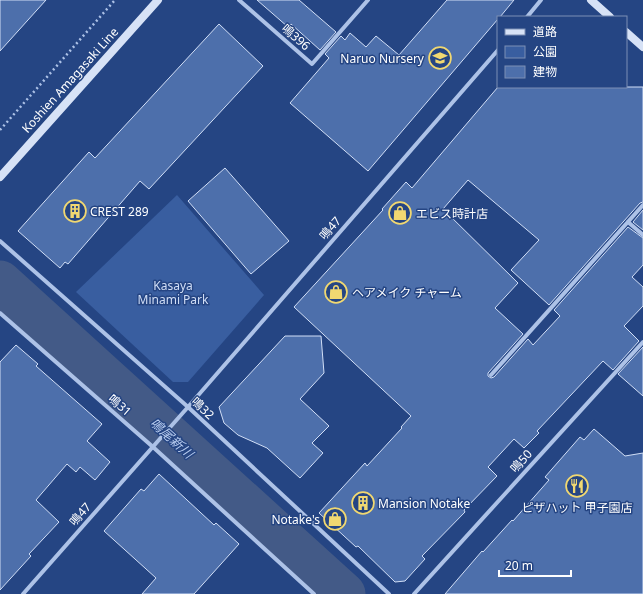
<svg xmlns="http://www.w3.org/2000/svg" width="643" height="594" viewBox="0 0 643 594" font-family="'Noto Sans','Noto Sans JP',sans-serif">
  <style>
    .green { fill: #395ea0 }
    .lines { fill: none; stroke-linecap: round; stroke-linejoin: round }
    .river { stroke: #435a87; stroke-width: 43 }
    .building { fill: #4d6fab; stroke: #d1def6 }
    .path { stroke: #adc2e7; stroke-width: 2.5; stroke-dasharray: 2 3; stroke-linecap: butt }
    .street { stroke: #adc2e7; stroke-width: 4 }
    .secondary { stroke: #d7e2f6; stroke-width: 8 }
    .labels { text-anchor: middle; dominant-baseline: central; stroke-width: 3; stroke-linejoin: round; paint-order: stroke }
    .street-label { font-size: 12px; fill: #fff; stroke: #254583 }
    .poi-label { font-size: 12px; fill: #fff; stroke: #254583; text-anchor: start }
    .park-label { font-size: 12px; fill: #d1def6; stroke: #254583 }
    .water-label { font-size: 13px; font-style: italic; fill: #b8ccef; stroke: #254583 }
  </style>
  <rect width="100%" height="100%" fill="#254583"/>
  <polygon class="green" points="177,195 264,295 188,382 173,382 76,292"/>
  <g class="lines">
    <polyline class="river" points="0,282 344,594"/>
  </g>
  <g class="building">
    <polygon points="0,0 46,0 0,51"/>
    <polygon points="257,0 299,0 336,32 320,50 291,24 288,27"/>
    <polygon points="447,0 514,0 500,17 498,17 498,19 368,171 290,103 329,58 325,54 341,36 345,40 350,33 366,47 376,36 399,55"/>
    <polygon points="219,24 263,66 149,189 140,181 68,264 65,262 60,268 18,231 89,152 95,158"/>
    <polygon points="498,87 643,87 643,202 640,203 549,305 511,270 539,240 468,180 443,209 518,283 495,308 523,334 488,373 488,376 491,378 494,377 528,339 533,345 560,316 554,310 628,227 643,238 643,265 632,277 643,287 643,306 624,326 639,341 613,370 603,361 537,431 539,433 524,448 514,439 488,467 497,476 464,510 465,512 422,556 425,559 405,581 395,582 358,546 356,547 319,513 365,463 367,466 402,428 401,427 411,416 294,307 383,210 382,209 406,182 412,188"/>
    <polygon points="225,168 289,241 251,274 188,201"/>
    <polygon points="643,210 643,230 633,222"/>
    <polygon points="285,336 321,336 324,373 300,399 329,426 312,443 323,453 300,478 267,448 238,435 224,423 219,407"/>
    <polygon points="16,345 38,364 36,366 102,424 87,441 110,462 95,480 80,467 76,472 67,464 36,500 59,522 29,554 31,556 0,590 0,362"/>
    <polygon points="643,347 643,396 618,374"/>
    <polygon points="594,429 625,456 643,453 643,594 445,594 482,551 483,552 512,520 513,521 549,480 545,477 580,437 584,440"/>
    <polygon points="159,474 214,525 216,523 239,544 194,594 142,594 156,578 104,531 141,489 144,491"/>
  </g>
  <g class="lines">
    <polyline class="path" points="0,130 115,0"/>
    <g class="street">
      <polyline points="239,0 312,64 368,0"/>
      <polyline points="527,17 541,0"/>
      <polyline points="628,222 643,235"/>
      <polyline points="0,241 188,407 389,594"/>
      <polyline points="0,313 153,447 314,594"/>
      <polyline points="491,375 643,205"/>
      <polyline points="23,594 188,407 498,50"/>
      <polyline points="414,594 643,342"/>
    </g>
    <g class="secondary">
      <polyline points="591,0 610,17"/>
      <polyline points="626,32 643,47"/>
      <polyline points="0,177 158,0"/>
    </g>
  </g>
  <defs>
    <g id="school-ring" transform="scale(1.15)"><circle r="9.5" fill="#254583" stroke="#f1d871" stroke-width="1.5"/><path d="M0-5L7-2L0 1L-7-2ZM-4 1L0 2.5L4 1V4Q0 6-4 4Z" fill="#f1d871"/></g>
    <g id="building-ring" transform="scale(1.15)"><circle r="9.5" fill="#254583" stroke="#f1d871" stroke-width="1.5"/><path d="M-4-6H4V6H1V3H-1V6H-4ZM-2.5-4.3h1.7v1.8h-1.7ZM.8-4.3h1.7v1.8H.8ZM-2.5-1h1.7V.8h-1.7ZM.8-1h1.7V.8H.8Z" fill="#f1d871"/></g>
    <g id="shop-ring" transform="scale(1.15)"><circle r="9.5" fill="#254583" stroke="#f1d871" stroke-width="1.5"/><path d="M-5-2.5h2.3a2.7 3.5 0 0 1 5.4 0H5L5.5 6h-11ZM-1.5-2.5h3a1.5 2.3 0 0 0-3 0Z" fill="#f1d871"/></g>
    <g id="restaurant-ring" transform="scale(1.15)"><circle r="9.5" fill="#254583" stroke="#f1d871" stroke-width="1.5"/><path d="M-5-6h1v4h1v-4h1v4h1v-4h1v5L-1.5 .5V6h-2V.5L-5-1ZM5-6V6H3V1.5H1.5Q1.5-4 5-6Z" fill="#f1d871"/></g>
  </defs>
  <g fill-rule="evenodd">
    <use href="#school-ring" x="440" y="58"/>
    <use href="#building-ring" x="75" y="211"/>
    <use href="#shop-ring" x="400" y="213"/>
    <use href="#shop-ring" x="336" y="292"/>
    <use href="#restaurant-ring" x="577" y="486"/>
    <use href="#building-ring" x="363" y="503"/>
    <use href="#shop-ring" x="335" y="519"/>
  </g>
  <g class="labels">
    <g class="street-label">
      <text transform="translate(296 37) rotate(41)">鳴396</text>
      <text transform="translate(70 80) rotate(-48)">Koshien Amagasaki Line</text>
      <text transform="translate(330 228) rotate(-49)">鳴47</text>
      <text transform="translate(120 405) rotate(41)">鳴31</text>
      <text transform="translate(203 408) rotate(43)">鳴32</text>
      <text transform="translate(521 461) rotate(-48)">鳴50</text>
      <text transform="translate(80 514) rotate(-49)">鳴47</text>
    </g>
    <g class="poi-label">
      <text x="424" y="58" text-anchor="end">Naruo Nursery</text>
      <text x="90" y="211">CREST 289</text>
      <text x="416" y="213">エビス時計店</text>
      <text x="352" y="292">ヘアメイク チャーム</text>
      <text x="378" y="503">Mansion Notake</text>
      <text x="577" y="507" text-anchor="middle">ピザハット 甲子園店</text>
      <text x="320" y="519" text-anchor="end">Notake's</text>
    </g>
    <g class="park-label">
      <text x="173" y="285">Kasaya<tspan x="173" dy="14">Minami Park</tspan></text>
    </g>
    <g class="water-label">
      <text transform="translate(172 438) rotate(42)">鳴尾新川</text>
    </g>
  </g>
  <rect x="497" y="16" width="130" height="72" fill="#254583" stroke="#7c8fb5"/>
  <rect x="505" y="29" width="20" height="6" fill="#d7e2f6" stroke="#7c8fb5"/>
  <text x="533" y="36" font-size="12" fill="#ffffff">道路</text>
  <rect x="505" y="46" width="20" height="12" fill="#395ea0" stroke="#7c8fb5"/>
  <text x="533" y="56" font-size="12" fill="#ffffff">公園</text>
  <rect x="505" y="66" width="20" height="12" fill="#4d6fab" stroke="#7c8fb5"/>
  <text x="533" y="76" font-size="12" fill="#ffffff">建物</text>
  <path d="M499 570v6h72v-6" fill="none" stroke="#ffffff" stroke-width="2"/>
  <text x="505" y="570" font-size="12" fill="#ffffff" stroke="#254583" stroke-width="3" paint-order="stroke">20 m</text>
</svg>
